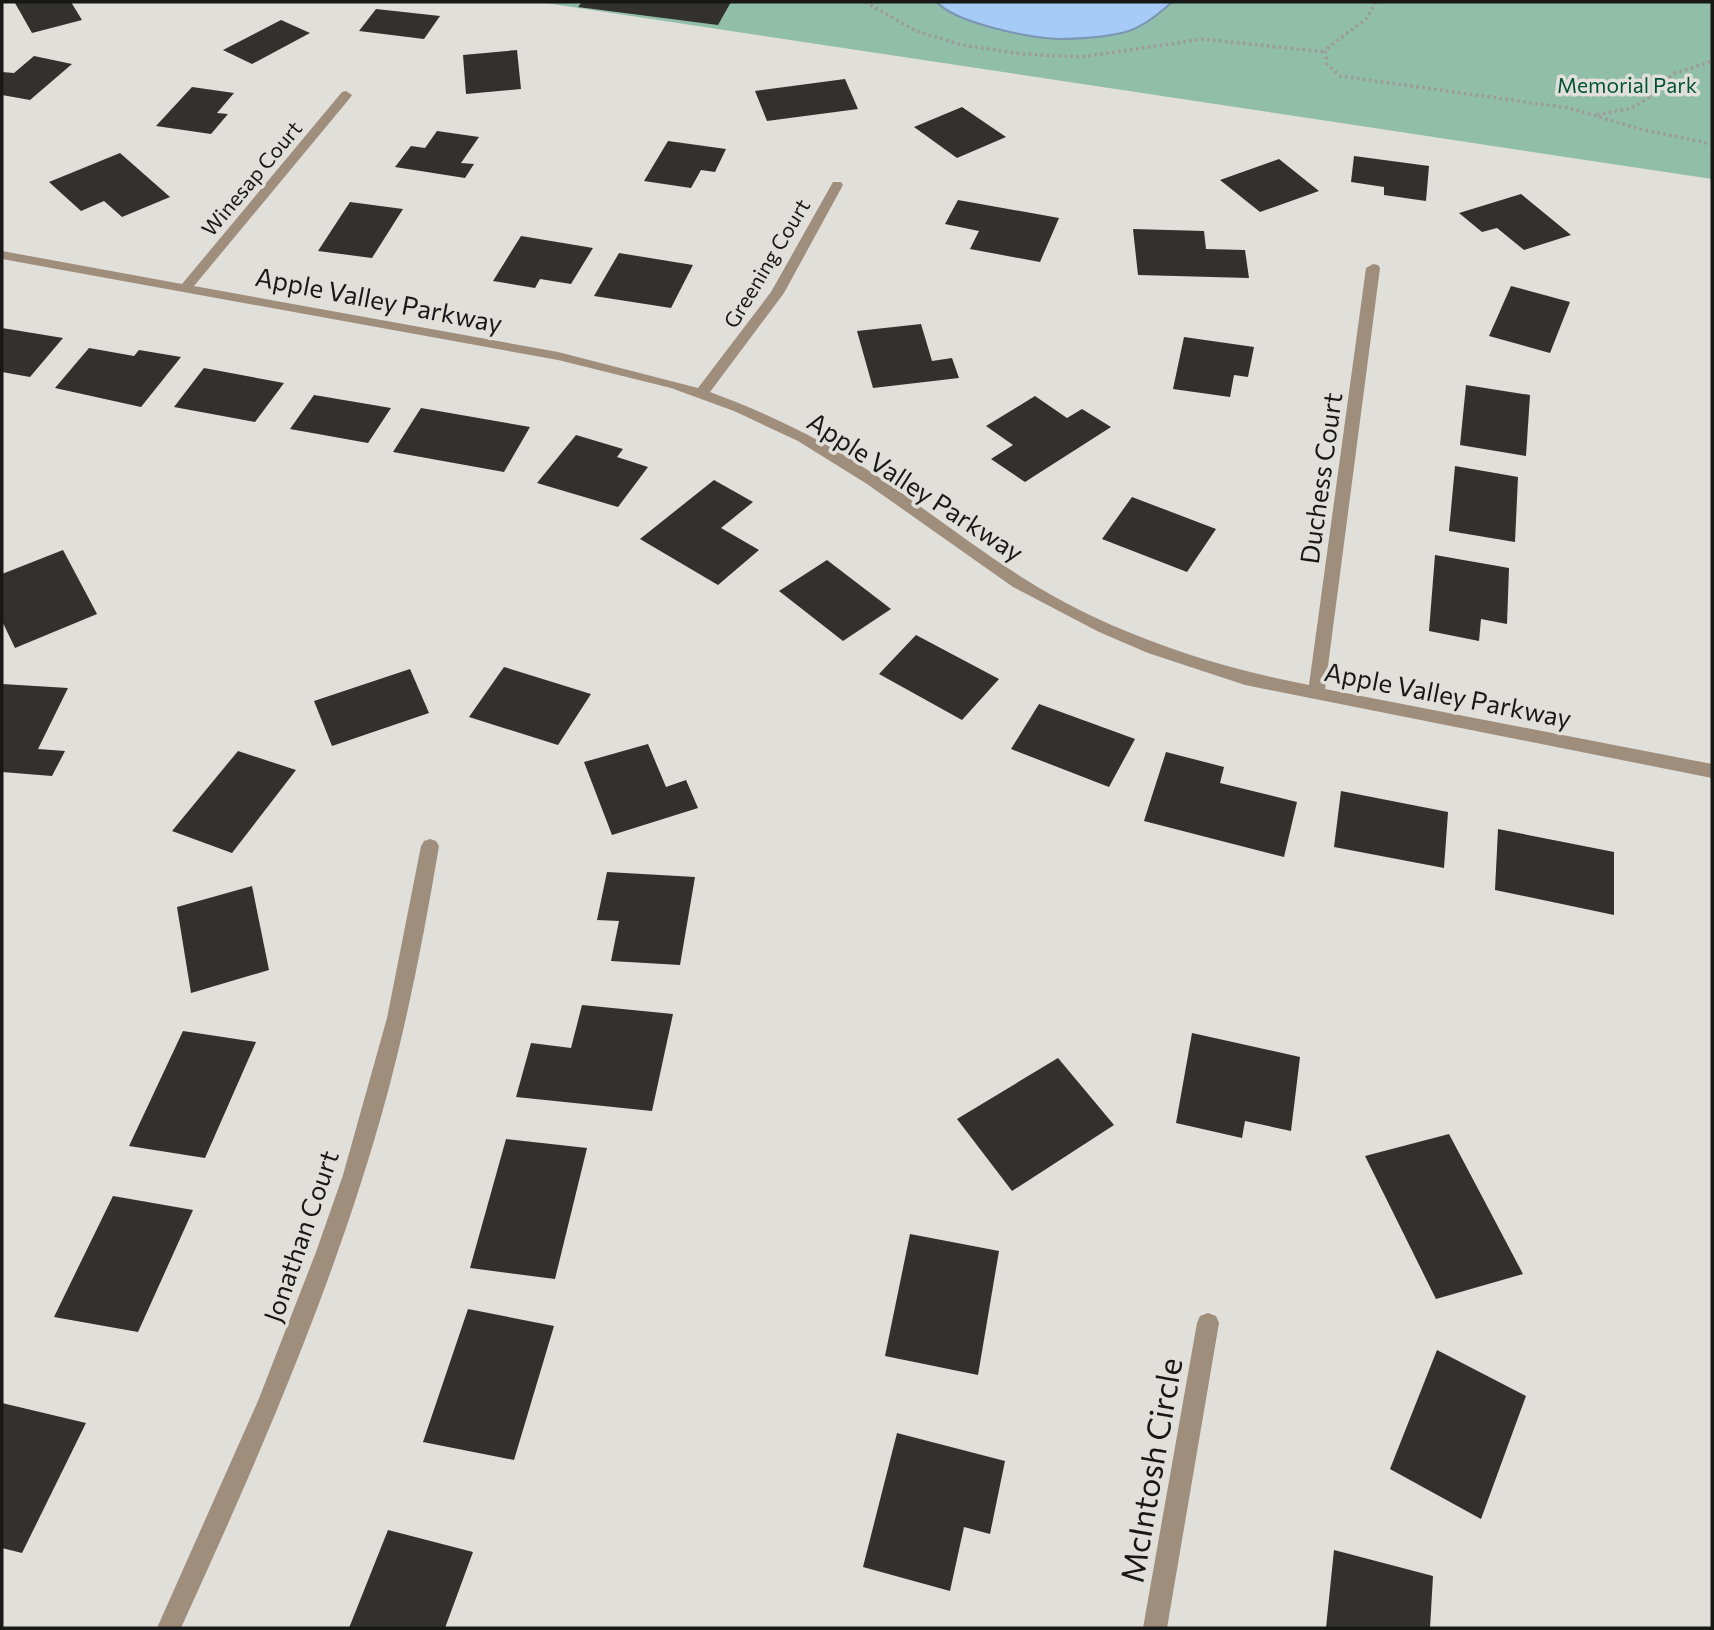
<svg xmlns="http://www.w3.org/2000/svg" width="1714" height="1630" viewBox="0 0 1714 1630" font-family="Commissioner,sans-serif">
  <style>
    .green { fill: #91bea9 }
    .water { fill: #a5cbf6; stroke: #7b95b3; stroke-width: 2 }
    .building { fill: #32312d }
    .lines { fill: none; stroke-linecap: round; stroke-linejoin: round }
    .path { stroke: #9d9b97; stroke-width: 3.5; stroke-dasharray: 2.5 3.5; stroke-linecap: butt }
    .street { fill: #a08e7d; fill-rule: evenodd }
    .labels { text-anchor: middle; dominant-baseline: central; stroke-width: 7; stroke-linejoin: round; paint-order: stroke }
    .far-park-label { font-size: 21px; fill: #015239; stroke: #e1dfda }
    .far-street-label { font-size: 21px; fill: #181816; stroke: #e1dfda }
    .street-label { font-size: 26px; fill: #181816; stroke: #e1dfda }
    .near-street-label { font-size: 32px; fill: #181816; stroke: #e1dfda }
  </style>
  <rect width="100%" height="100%" fill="#e1dfda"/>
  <polygon class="green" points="539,2 1712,2 1712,179"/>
  <path class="water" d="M937 2H1172C1159 14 1140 29 1122 33 1103 37 1078 39 1058 39 1030 38 955 23 937 2Z"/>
  <g class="building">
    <polygon points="71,2 82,20 32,33 15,3"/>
    <polygon points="582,2 731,2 718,25 578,7"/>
    <polygon points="376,9 440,16 424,39 359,31"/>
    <polygon points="281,20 310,33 252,64 223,50"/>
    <polygon points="517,50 521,89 466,94 463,55"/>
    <polygon points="34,56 72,64 30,100 2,95 2,72 14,73"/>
    <polygon points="845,79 858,109 767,121 755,91"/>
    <polygon points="192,87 234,93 217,113 228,114 211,134 156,126"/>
    <polygon points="962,107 1006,137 957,158 914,127"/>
    <polygon points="437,131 479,137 461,163 474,164 465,178 395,167 411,146 425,148"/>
    <polygon points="668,141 726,149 715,172 701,170 691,188 644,181"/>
    <polygon points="120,153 170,197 122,217 104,201 81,211 49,182"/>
    <polygon points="1354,156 1429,166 1426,201 1384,195 1384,187 1351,182"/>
    <polygon points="1279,159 1319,191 1260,212 1220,180"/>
    <polygon points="1521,194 1571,235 1524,250 1497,228 1482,232 1459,213"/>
    <polygon points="958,200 1059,218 1040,262 970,249 979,231 945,224"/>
    <polygon points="350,202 403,209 372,258 318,251"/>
    <polygon points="1133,229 1204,231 1206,249 1245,250 1249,278 1138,275"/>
    <polygon points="521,236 593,248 571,284 540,279 535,288 493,281"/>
    <polygon points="619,253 693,265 671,308 594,296"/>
    <polygon points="1511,286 1570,302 1550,353 1489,336"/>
    <polygon points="921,324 932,361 952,358 959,378 873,388 857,331"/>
    <polygon points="2,328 63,338 30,377 2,372"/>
    <polygon points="1184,337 1254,347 1248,377 1234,375 1230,397 1173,389"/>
    <polygon points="89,348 134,356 139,350 181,357 141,407 55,388"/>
    <polygon points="204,368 284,383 255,422 174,407"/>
    <polygon points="1466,385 1530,395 1526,456 1460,445"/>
    <polygon points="314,395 391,408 368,443 290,429"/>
    <polygon points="1035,396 1067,418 1082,409 1111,427 1025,482 991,459 1013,445 986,426"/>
    <polygon points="421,408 530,427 504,472 393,452"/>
    <polygon points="576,435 623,449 617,457 648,467 618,507 537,483"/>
    <polygon points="1455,466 1518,477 1515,542 1449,531"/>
    <polygon points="714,480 753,502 721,528 759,550 718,585 640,539"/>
    <polygon points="1132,497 1216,529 1187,572 1102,539"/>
    <polygon points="63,550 97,614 15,648 2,621 2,574"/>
    <polygon points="1435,555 1509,568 1507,624 1481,619 1479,641 1429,631"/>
    <polygon points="827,560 891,609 843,641 779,591"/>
    <polygon points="916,635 999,679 962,720 879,674"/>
    <polygon points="504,667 591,694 558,745 469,717"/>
    <polygon points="410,669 429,713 332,746 314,701"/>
    <polygon points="2,684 68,688 38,749 65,751 52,776 2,772"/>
    <polygon points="1039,704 1135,739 1109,787 1011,749"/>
    <polygon points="648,744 666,787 686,780 698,808 612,835 584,762"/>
    <polygon points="238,751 296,770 232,853 172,831"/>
    <polygon points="1166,752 1224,767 1220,783 1297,802 1284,857 1144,821"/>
    <polygon points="1341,791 1448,812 1444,868 1334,847"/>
    <polygon points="1498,829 1614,852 1614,915 1495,890"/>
    <polygon points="607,872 695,877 680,965 611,961 619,921 597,920"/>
    <polygon points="252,886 269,970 191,993 177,907"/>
    <polygon points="582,1005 673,1014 652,1111 516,1097 531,1043 571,1048"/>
    <polygon points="183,1031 256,1042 205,1158 129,1146"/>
    <polygon points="1192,1033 1300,1057 1291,1131 1245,1121 1242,1138 1176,1123"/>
    <polygon points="1058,1058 1114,1125 1012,1191 957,1119"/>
    <polygon points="1449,1134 1523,1274 1436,1299 1365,1156"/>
    <polygon points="506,1139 587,1148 555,1279 470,1268"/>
    <polygon points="113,1196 193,1210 138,1332 54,1317"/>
    <polygon points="910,1234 999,1251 978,1375 885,1356"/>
    <polygon points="468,1309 554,1326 514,1460 423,1442"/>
    <polygon points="1437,1350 1526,1396 1481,1519 1390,1469"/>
    <polygon points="2,1403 86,1423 22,1553 2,1548"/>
    <polygon points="897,1433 1005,1461 990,1534 964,1527 950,1591 863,1567"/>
    <polygon points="388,1530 473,1552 445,1628 349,1628"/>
    <polygon points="1334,1550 1433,1576 1430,1628 1326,1628"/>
  </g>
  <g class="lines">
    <g class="path">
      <polyline points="865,2 916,31 962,45 1022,54 1081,57 1203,39 1325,52"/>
      <polyline points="1376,2 1366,19 1325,50 1327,64 1340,76 1569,108 1640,129 1712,144"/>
      <polyline points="1597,115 1632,108 1651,96 1673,74 1712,61"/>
    </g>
    <g class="street">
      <path d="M346 91 352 95 350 98 194 286 558 352 698 388 771 292 833 182H841L843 185 784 293 710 392C770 414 827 442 880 478 928 511 974 547 1023 578 1108 632 1210 666 1309 685L1366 268 1373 264 1378 265 1380 268 1325 689 1712 764V778L1245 685 1148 653 1099 632 1013 587 867 484 798 441 734 411 671 388 558 360 2 259V251L182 284 342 92Z"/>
      <path d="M430 839 436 841 439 846C425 930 409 1013 387 1095 337 1279 260 1455 181 1628H157L258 1401 316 1252 343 1175 387 1018 421 846 424 841Z"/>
      <polygon points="1208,1313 1216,1316 1219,1323 1167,1628 1143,1628 1197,1323 1200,1316"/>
    </g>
  </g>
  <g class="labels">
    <g class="far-park-label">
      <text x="1627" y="84">Memorial Park</text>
    </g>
    <g class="far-street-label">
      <text transform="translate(251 178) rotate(-50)">Winesap Court</text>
      <text transform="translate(766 263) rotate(-59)">Greening Court</text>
    </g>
    <g class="street-label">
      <text transform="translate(379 299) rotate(11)">Apple Valley Parkway</text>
      <text transform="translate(1320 478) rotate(-82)">Duchess Court</text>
      <text transform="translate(916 486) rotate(33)">Apple Valley Parkway</text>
      <text transform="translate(1448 694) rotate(11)">Apple Valley Parkway</text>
      <text transform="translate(300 1236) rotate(-71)">Jonathan Court</text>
    </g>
    <g class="near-street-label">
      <text transform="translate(1150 1470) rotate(-80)">McIntosh Circle</text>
    </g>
  </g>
  <rect width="1714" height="1630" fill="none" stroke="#181816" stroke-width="7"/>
</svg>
